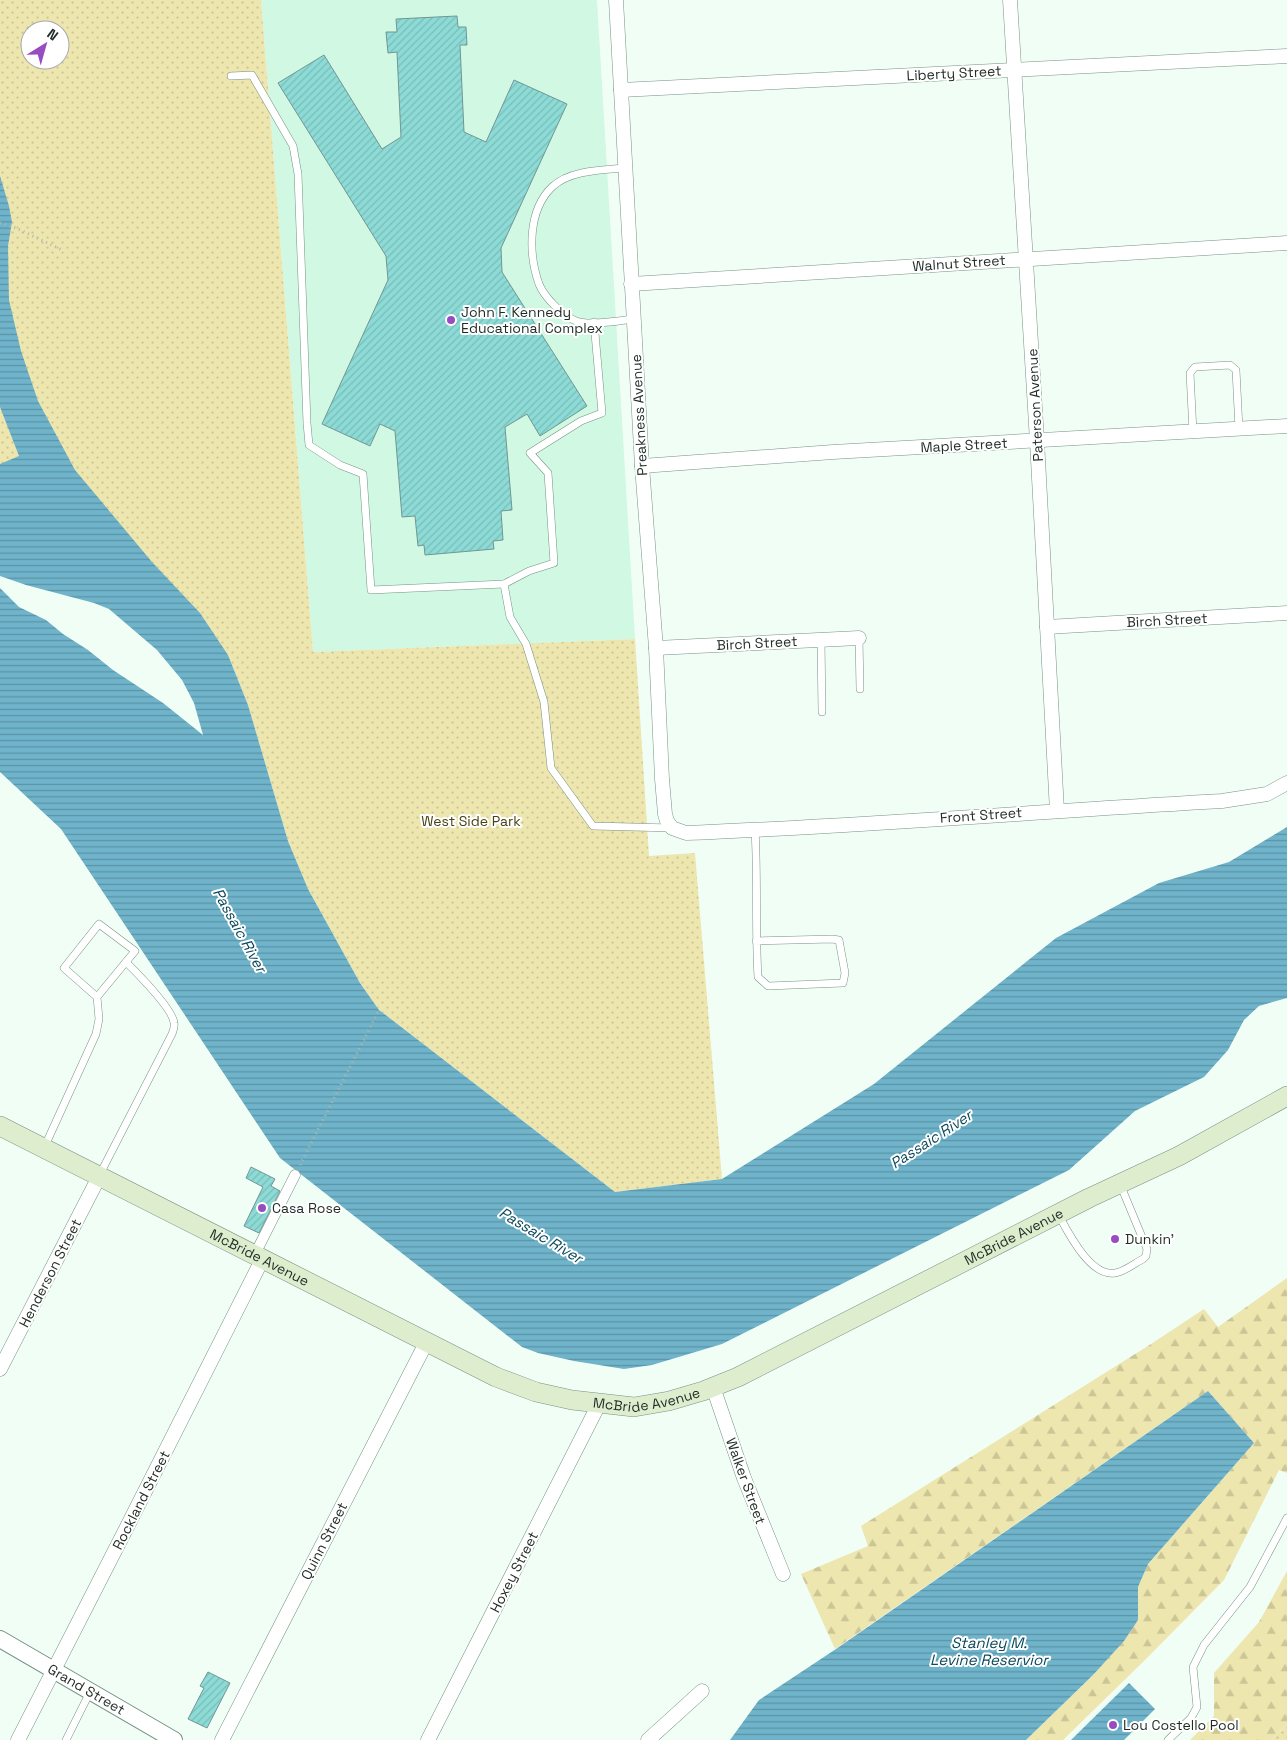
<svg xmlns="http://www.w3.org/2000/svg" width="1287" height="1740" viewBox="0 0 1287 1740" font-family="'Space Grotesk',sans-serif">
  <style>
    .built { fill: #d1f8e2 }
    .forest { fill: url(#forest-firs) }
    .park { fill: url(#park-dots); fill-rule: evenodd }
    .water { fill: url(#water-rules) }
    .building { fill: url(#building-hatch); stroke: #719693 }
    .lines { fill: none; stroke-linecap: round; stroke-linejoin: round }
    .service-casing { stroke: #769384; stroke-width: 8 }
    .pedestrian-casing { stroke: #769384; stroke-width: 11 }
    .minor-casing { stroke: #769384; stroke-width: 15 }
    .tertiary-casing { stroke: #769384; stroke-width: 18 }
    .secondary-casing { stroke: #769384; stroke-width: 20 }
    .path { stroke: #abb8b1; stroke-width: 3; stroke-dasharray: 1 4; stroke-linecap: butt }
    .service { stroke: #fff; stroke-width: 7 }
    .pedestrian { stroke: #fff; stroke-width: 10 }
    .minor { stroke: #fff; stroke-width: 14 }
    .tertiary { stroke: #fff; stroke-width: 16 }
    .secondary { stroke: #ddedce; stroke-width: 19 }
    .poi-dot { fill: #974dc0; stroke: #fff; stroke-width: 2 }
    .labels { text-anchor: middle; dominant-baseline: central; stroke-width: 4; stroke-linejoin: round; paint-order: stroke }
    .street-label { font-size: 14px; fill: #1f2b25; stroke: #fff }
    .poi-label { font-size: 14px; fill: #1f2b25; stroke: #fff; text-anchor: start }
    .park-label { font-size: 14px; fill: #494316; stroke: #fff }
    .water-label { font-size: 15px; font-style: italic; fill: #0b4859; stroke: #fff }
  </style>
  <defs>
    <pattern id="forest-firs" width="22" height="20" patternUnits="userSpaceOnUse" patternTransform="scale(1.25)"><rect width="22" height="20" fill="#eee6af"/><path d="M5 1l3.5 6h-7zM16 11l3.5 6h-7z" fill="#ccc596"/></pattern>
    <pattern id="park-dots" width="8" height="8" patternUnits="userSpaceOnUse" patternTransform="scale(1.25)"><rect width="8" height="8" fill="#eee6af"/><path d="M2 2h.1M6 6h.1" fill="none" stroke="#ccc596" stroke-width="1.8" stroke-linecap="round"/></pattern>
    <pattern id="water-rules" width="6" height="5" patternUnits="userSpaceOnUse" patternTransform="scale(1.25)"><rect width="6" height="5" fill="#70b4cb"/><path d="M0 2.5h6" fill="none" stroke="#5b93a5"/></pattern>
    <pattern id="building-hatch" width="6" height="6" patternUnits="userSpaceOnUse" patternTransform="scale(1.25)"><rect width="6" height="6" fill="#8ddbd6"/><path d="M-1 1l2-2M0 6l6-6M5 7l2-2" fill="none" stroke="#79bcb8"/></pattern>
  </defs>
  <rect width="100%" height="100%" fill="#f1fef6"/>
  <polygon class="built" points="261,0 597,0 635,639 313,652"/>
  <g class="forest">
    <polygon points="1287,1278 1287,1473 1279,1470 1224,1580 1146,1659 1063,1740 1026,1740 1093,1675 1138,1620 1138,1587 1148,1564 1254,1443 1208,1391 835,1649 801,1574 868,1546 861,1526 1151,1344 1204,1309 1218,1327"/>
    <polygon points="1287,1571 1287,1724 1271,1740 1190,1740 1214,1716 1214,1673 1259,1622"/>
  </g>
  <g class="park">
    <path d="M0 0H261L313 652 635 639 649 856 695 853 722 1179 615 1192 379 1010 360 983 308 889 288 841 248 705 228 655 0 464ZM30 30H60V60H30Z"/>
    <polygon points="1287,1724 1287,1740 1271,1740"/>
  </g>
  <g class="water">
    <polygon points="0,176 9,206 12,222 8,246 9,300 21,351 38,401 75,470 152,562 200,613 228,655 248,705 288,841 308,889 360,983 379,1010 387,1016 615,1192 722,1179 874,1084 1056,938 1159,883 1229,862 1287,827 1287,998 1259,1006 1244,1020 1228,1050 1204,1077 1135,1111 1069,1170 722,1344 652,1365 624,1369 574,1361 538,1353 522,1347 280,1158 61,829 0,772 0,588 19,607 46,620 63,634 88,650 113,670 163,703 203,735 194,703 182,680 157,650 109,609 94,603 26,585 0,576 0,464 19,456 0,407"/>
    <polygon points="1208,1391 1254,1443 1148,1564 1138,1587 1138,1620 1124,1641 1093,1675 1026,1740 730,1740 759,1700 836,1649"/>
    <polygon points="1129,1683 1155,1709 1124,1740 1071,1740"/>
  </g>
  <g class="building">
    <polygon points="457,16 458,27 466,27 467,45 460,45 464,132 486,142 514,80 567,104 501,248 502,272 587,406 540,436 527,414 505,427 512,510 501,511 503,540 493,541 494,549 425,555 424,545 418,546 415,516 402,517 395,431 380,424 370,446 322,424 388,280 386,256 278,83 324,55 382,149 401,137 397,52 388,53 386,32 397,32 396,19"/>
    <polygon points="251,1167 275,1179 271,1186 280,1191 259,1233 244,1226 263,1187 246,1178"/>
    <polygon points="208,1672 230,1683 207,1728 188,1719 204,1688 200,1686"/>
  </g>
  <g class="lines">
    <g class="service-casing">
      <g id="service">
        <polyline points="231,76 252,75 293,146 298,174 307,423 309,445 340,465 363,474 371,590 504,584"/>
        <path d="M625 168C602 170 570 170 552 187 528 210 528 253 539 284 544 297 563 316 576 321 589 326 619 321 633 319"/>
        <polyline points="594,322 602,413 581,421 530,453 548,473 554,563 529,571 504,584 510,617 526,644 544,702 551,768 593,826 672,828"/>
        <polyline points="1193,432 1190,373 1195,367 1230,365 1236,370 1239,429"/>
        <polyline points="859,638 860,689"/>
        <polyline points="821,640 822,712"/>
        <path d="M755 830C758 879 755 928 758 977L768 986 843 983 845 973 839 940 832 939 756 941"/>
        <polyline points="44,1148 96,1034 99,1019 97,997 64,968 99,924 135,951 97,997"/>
        <path d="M99 1176 172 1034C173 1031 175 1027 174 1023 173 1009 137 973 126 962"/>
        <path d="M1058 1214C1068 1232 1090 1277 1115 1273 1124 1272 1135 1263 1143 1259L1146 1256 1147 1249 1120 1184"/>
        <polyline points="66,1740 90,1692"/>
        <polyline points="1168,1740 1191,1718 1197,1707 1193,1667 1204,1645 1250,1587 1287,1518"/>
      </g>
    </g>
    <g class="pedestrian-casing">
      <polyline id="pedestrian" points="254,1256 295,1175"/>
    </g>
    <g class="minor-casing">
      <g id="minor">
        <path d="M616 0 642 466 656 648 662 779 665 814 667 821 672 828 686 833C865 826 1044 811 1222 801L1267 794 1287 783"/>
        <polyline points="1010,0 1037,441 1057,811"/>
        <polyline points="621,90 1287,56"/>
        <polyline points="631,284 1287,243"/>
        <polyline points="642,466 833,452 1287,426"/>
        <polyline points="1047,627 1287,613"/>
        <polyline points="656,648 859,638"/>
        <polyline points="0,1369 99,1177"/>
        <polyline points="713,1387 744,1478 783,1574"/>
        <polyline points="18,1740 128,1525 262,1260"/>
        <polyline points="222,1740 426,1343"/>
        <polyline points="428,1740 599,1404"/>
        <polyline points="648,1740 702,1691"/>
      </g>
    </g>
    <g class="tertiary-casing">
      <g id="tertiary">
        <path id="s1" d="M0 1639 174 1740"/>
      </g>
    </g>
    <g class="secondary-casing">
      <g id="secondary">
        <path id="s2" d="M0 1126 496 1377 536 1392 572 1400 634 1407 669 1401 703 1391 738 1377 1089 1198 1179 1156 1287 1096"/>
      </g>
    </g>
    <g class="path">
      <polyline points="0,223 16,228 62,250"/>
      <polyline points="300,1165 379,1010"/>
    </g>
    <use href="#service" class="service"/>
    <use href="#pedestrian" class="pedestrian"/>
    <use href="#minor" class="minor"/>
    <use href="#tertiary" class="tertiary"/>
    <use href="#secondary" class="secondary"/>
  </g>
  <g class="poi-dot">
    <circle cx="451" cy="320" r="5"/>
    <circle cx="262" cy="1208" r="5"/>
    <circle cx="1115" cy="1239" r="5"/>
    <circle cx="1113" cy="1725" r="5"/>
  </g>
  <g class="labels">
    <g class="street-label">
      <text transform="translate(954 73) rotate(-3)">Liberty Street</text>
      <text transform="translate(959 263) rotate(-4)">Walnut Street</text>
      <text transform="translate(1035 405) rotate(-93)">Paterson Avenue</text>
      <text transform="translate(639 415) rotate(-93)">Preakness Avenue</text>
      <text transform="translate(964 445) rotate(-3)">Maple Street</text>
      <text transform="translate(1167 620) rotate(-3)">Birch Street</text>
      <text transform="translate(757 643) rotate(-3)">Birch Street</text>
      <text transform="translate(981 815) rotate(-4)">Front Street</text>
      <text stroke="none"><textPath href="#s2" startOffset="1116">McBride Avenue</textPath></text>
      <text stroke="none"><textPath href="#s2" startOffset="291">McBride Avenue</textPath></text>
      <text transform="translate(50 1273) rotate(-63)">Henderson Street</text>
      <text stroke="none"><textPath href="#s2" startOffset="711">McBride Avenue</textPath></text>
      <text transform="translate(746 1481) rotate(70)">Walker Street</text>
      <text transform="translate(141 1500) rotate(-63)">Rockland Street</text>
      <text transform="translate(324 1541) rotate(-63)">Quinn Street</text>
      <text transform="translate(514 1572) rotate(-63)">Hoxey Street</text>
      <text stroke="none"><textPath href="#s1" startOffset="100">Grand Street</textPath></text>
    </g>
    <g class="poi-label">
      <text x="461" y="312">John F. Kennedy<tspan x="461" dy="16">Educational Complex</tspan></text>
      <text x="272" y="1208">Casa Rose</text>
      <text x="1125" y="1239">Dunkin'</text>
      <text x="1123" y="1725">Lou Costello Pool</text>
    </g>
    <g class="park-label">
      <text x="471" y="821">West Side Park</text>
    </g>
    <g class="water-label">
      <text transform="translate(240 930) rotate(61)">Passaic River</text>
      <text transform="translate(931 1139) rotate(-33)">Passaic River</text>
      <text transform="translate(541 1235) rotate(31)">Passaic River</text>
      <text x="989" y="1642">Stanley M.<tspan x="989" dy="17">Levine Reservior</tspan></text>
    </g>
  </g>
  <g transform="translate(45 45) rotate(37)"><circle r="24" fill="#ffffff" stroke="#a5aaa8"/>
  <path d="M0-4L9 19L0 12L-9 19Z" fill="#974dc0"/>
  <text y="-8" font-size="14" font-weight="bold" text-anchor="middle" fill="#1f2b25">N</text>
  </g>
</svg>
